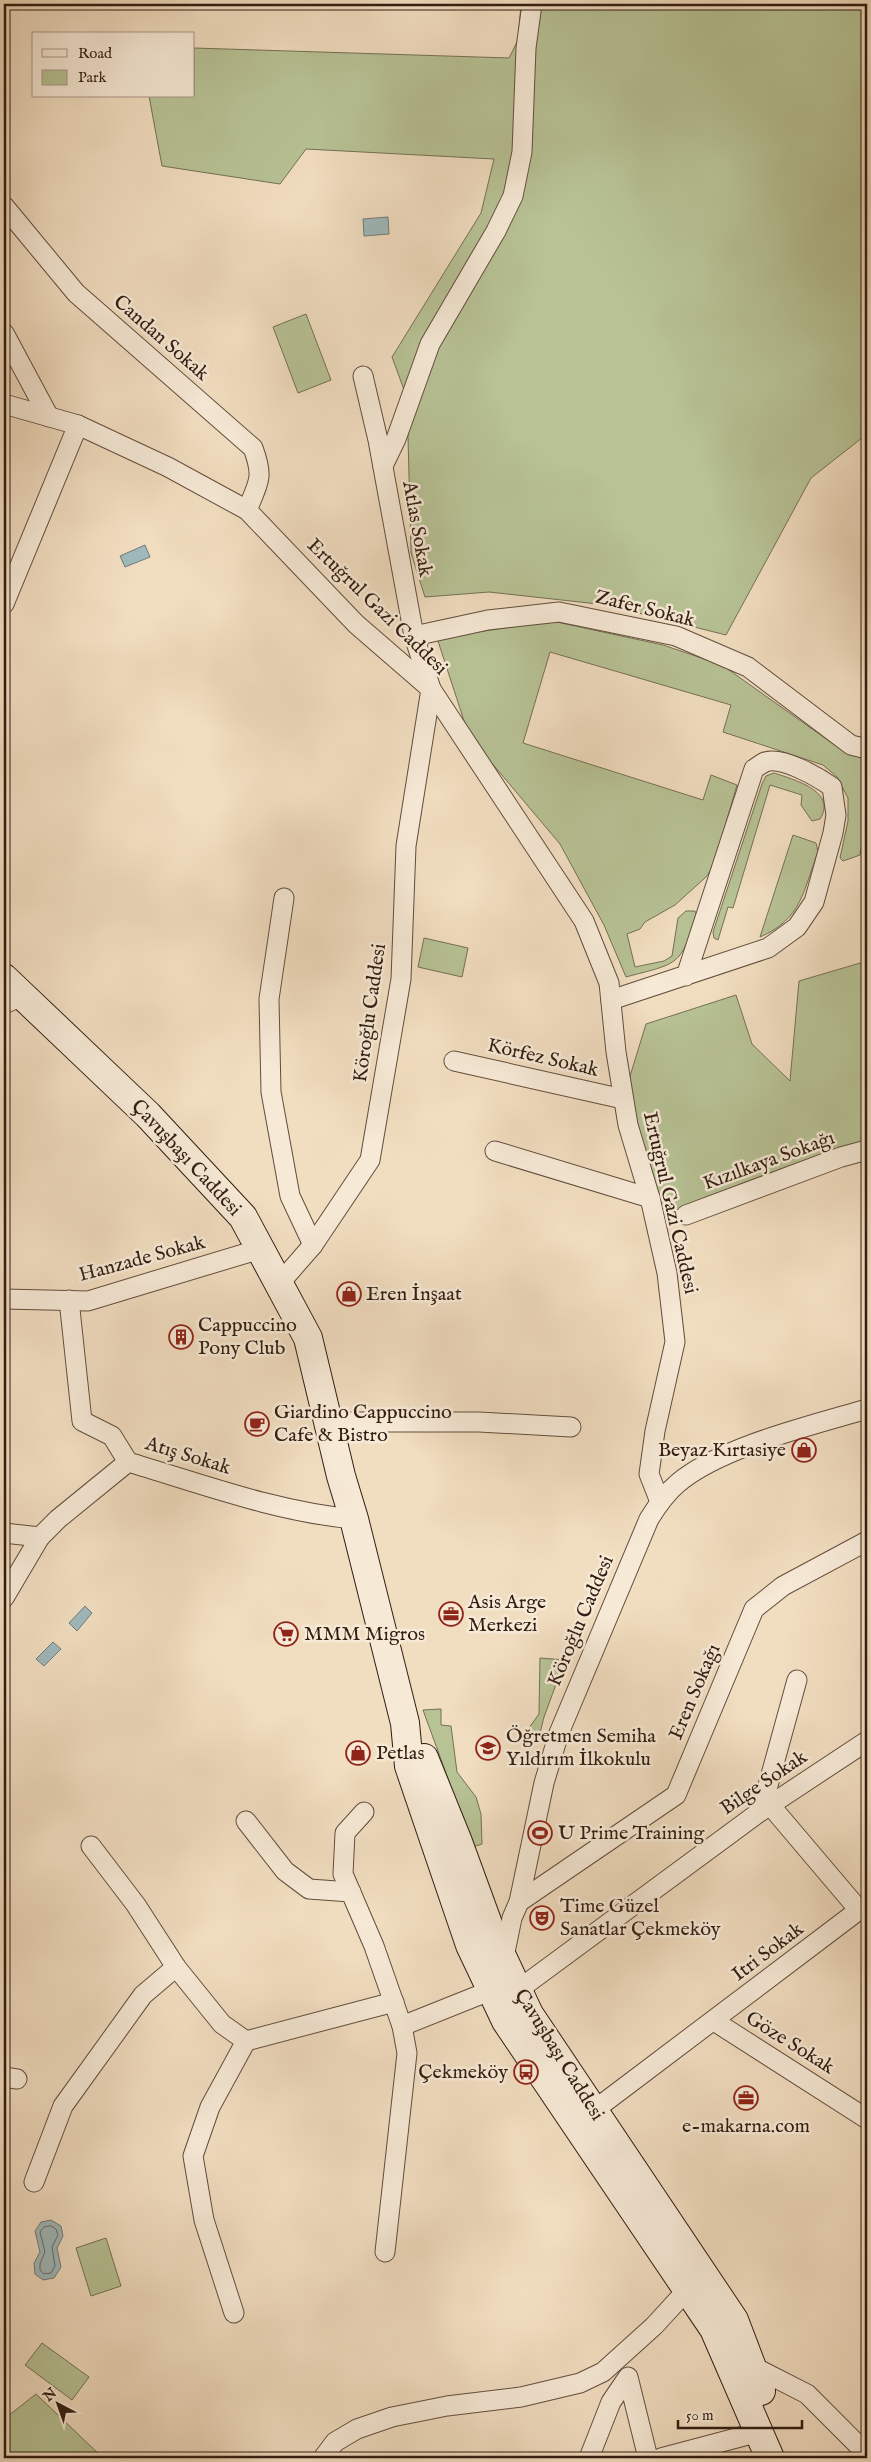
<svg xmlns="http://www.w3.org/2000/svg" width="871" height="2462" viewBox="0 0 871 2462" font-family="'IM FELL English',serif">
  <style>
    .green { fill: #b7c295; stroke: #747053 }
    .water { fill: #9fb9bc; stroke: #737b78 }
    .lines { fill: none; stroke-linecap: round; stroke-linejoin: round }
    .shore { stroke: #686b66; stroke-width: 1 }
    .minor-casing { stroke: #624d3d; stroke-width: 21 }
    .secondary-casing { stroke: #321d11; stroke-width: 30 }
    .minor { stroke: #f6e9d6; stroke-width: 19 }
    .secondary { stroke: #f6e9d6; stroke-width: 28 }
    .labels { text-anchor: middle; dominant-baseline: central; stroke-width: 5; stroke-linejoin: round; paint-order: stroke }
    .street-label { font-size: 20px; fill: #321d11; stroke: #f6e9d6 }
    .poi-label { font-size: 20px; fill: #321d11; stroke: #f6e9d6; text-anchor: start }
  </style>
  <rect width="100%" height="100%" fill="#f1ddc0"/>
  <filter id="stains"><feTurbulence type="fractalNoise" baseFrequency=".004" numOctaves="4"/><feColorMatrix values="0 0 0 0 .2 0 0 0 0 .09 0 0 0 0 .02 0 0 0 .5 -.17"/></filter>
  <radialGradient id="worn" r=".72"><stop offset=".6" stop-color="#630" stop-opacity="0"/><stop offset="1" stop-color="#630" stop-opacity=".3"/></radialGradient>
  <g class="green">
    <polygon points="521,4 867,4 867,434 811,478 726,635 607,605 489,592 425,597 411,553 407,398 392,357 481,213 494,159 306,149 280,184 162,166 149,96 194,96 194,48 509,58 518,40"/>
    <polygon points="306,314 331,380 298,393 273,327"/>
    <path d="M552 621 663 645 722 665 846 753 867 758V809L860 855 843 861 840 858 848 821V798L837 777 823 765 723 732 731 705 550 652 523 743 703 800 711 775 737 785 713 867 706 877 675 905 645 922 640 929 627 934 635 967 664 961 672 956 678 918 686 911H695L697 915C680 968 677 963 626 977L604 925 560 844 469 736 437 638Z"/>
    <path d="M774 773C792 779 838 791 820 819L812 821 801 805 802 795 770 785 733 908 728 907 718 940 714 938 713 932 762 784 766 776Z"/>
    <path d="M793 835 816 843 818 852C803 891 802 919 760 937Z"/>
    <polygon points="424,938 468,948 462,977 418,967"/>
    <polygon points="867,961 867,1145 721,1201 654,1217 623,1099 646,1024 736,995 752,1044 790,1081 799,981"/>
    <polygon points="540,1658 565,1660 544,1717 539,1737 526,1732 539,1714"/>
    <polygon points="441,1709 441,1725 451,1726 457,1772 476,1797 481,1814 482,1844 473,1847 423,1710"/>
    <polygon points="106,2238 121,2286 91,2296 76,2248"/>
    <polygon points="42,2343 89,2377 72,2400 25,2365"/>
    <polygon points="36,2394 102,2457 102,2458 4,2458 4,2423 8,2416"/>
  </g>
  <g class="water">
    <polygon points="388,217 389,234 364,236 363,219"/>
    <polygon points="145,545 150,557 125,567 120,556"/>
    <polygon points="85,1606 92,1613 77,1631 69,1623"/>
    <polygon points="53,1642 61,1649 44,1666 36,1659"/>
    <polygon points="51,2220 61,2226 63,2236 57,2248 61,2267 54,2278 43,2280 35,2274 34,2263 40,2252 35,2231 41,2222"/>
  </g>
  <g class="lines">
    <polygon class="shore" points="51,2226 56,2229 58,2235 52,2247 55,2266 51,2273 44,2274 40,2270 40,2264 45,2252 40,2232 44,2227"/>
    <g class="minor-casing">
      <g id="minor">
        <path d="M4 206 76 293 253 448C264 477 259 482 247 510"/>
        <polyline points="4,333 49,417"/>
        <polyline points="4,404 78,425 168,467 247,510 356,624 431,689 584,921 609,983 616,1052 628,1125 650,1198 667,1273 675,1342 655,1431 649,1474 660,1502"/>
        <polyline points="383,466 396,439 430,344 496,231 513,196 522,152 526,48 532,4"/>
        <polyline points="4,604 78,425"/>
        <polyline points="414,636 488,620 559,612 676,636 748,667 851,745 867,749"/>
        <polyline points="284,898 269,999 271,1092 290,1196 313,1245"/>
        <path d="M611 1000 768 948 797 927 814 902 833 833 836 815 832 787C818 777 782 756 765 762 761 764 757 767 754 769L686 976"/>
        <polyline points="4,1004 22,996"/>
        <polyline points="454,1061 623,1099"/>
        <polyline points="495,1151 650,1198"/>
        <polyline points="686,1215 841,1157 867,1150"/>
        <polyline points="279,1284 313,1245 370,1160 401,979 406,846 431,689 414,636 378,440 363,376"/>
        <polyline points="4,1299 88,1301 260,1249"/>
        <polyline points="69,1300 82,1421 112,1436 128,1462"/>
        <polyline points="328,1422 479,1422 571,1427"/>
        <path d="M4 1533 40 1537 58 1519 128 1462C202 1484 277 1512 354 1519"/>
        <polyline points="4,1598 40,1537"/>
        <polyline points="761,1811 797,1680"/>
        <polyline points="364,1812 345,1833 343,1874 374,1946 402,2026 407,2053 385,2252"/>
        <polyline points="246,1821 285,1871 309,1889 351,1892"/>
        <polyline points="91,1846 136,1905 176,1967 222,2024 246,2041 394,2002"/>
        <polyline points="519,1902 676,1795 754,1609 783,1586 867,1541"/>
        <path d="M503 1962 512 1918 519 1902 544 1783 559 1733 649 1519C657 1506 666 1493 678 1483 720 1447 813 1425 867 1409"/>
        <polyline points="518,1990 761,1811 867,1741"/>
        <polyline points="714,2021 867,2119"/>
        <polyline points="402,2026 492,1990"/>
        <polyline points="4,2077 17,2079"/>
        <polyline points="593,2111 859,1910 770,1805"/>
        <polyline points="34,2182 63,2106 143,1995 176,1967"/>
        <polyline points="234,2313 204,2220 193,2156 210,2107 246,2041"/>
        <polyline points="752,2366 807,2394 867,2454"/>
        <polyline points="323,2458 335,2442 357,2429 392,2417 447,2406 521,2397 580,2383 603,2372 654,2326 687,2290"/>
        <polyline points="589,2458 611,2402 628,2377 648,2458"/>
        <polyline points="661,2458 759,2432"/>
      </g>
    </g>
    <g class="secondary-casing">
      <g id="secondary">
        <polyline points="4,978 148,1115 243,1217 308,1338 341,1476 354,1519 405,1723 409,1766 470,1945 506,2021 714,2329 770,2458"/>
        <polyline points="424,1758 458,1842 492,1935 529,2014 734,2320 761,2391"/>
      </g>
    </g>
    <use href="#minor" class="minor"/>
    <use href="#secondary" class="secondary"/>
  </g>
  <defs>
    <g id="shop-ring" transform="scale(1.25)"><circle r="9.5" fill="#f6e9d6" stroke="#8f2418" stroke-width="1.5"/><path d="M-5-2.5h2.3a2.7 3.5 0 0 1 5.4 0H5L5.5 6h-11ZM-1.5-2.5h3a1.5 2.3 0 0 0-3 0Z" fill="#8f2418"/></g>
    <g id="building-ring" transform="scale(1.25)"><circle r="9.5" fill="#f6e9d6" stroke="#8f2418" stroke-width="1.5"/><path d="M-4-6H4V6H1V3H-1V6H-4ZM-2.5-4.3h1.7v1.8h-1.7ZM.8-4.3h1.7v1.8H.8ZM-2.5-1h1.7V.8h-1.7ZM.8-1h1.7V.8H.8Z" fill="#8f2418"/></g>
    <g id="cafe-ring" transform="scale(1.25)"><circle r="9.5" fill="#f6e9d6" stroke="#8f2418" stroke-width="1.5"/><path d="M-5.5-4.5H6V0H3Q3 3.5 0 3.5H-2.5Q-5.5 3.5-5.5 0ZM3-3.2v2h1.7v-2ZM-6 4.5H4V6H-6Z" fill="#8f2418"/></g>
    <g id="office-ring" transform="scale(1.25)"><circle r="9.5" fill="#f6e9d6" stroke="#8f2418" stroke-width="1.5"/><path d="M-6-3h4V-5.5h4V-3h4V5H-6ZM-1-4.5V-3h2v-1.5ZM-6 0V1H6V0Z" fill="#8f2418"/></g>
    <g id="supermarket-ring" transform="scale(1.25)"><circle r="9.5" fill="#f6e9d6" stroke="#8f2418" stroke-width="1.5"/><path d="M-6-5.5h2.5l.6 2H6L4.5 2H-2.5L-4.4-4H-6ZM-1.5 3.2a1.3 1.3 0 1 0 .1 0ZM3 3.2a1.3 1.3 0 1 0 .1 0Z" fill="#8f2418"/></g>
    <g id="school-ring" transform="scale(1.25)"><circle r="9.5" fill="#f6e9d6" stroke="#8f2418" stroke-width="1.5"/><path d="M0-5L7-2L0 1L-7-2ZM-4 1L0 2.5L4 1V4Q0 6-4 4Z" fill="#8f2418"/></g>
    <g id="stadium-ring" transform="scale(1.25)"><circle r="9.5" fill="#f6e9d6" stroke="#8f2418" stroke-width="1.5"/><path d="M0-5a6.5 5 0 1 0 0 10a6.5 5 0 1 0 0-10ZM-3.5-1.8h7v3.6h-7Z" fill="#8f2418"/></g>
    <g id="theatre-ring" transform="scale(1.25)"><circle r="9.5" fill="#f6e9d6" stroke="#8f2418" stroke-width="1.5"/><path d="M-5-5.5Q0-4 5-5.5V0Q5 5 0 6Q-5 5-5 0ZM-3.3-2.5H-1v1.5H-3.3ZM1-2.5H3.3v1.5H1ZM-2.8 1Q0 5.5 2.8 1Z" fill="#8f2418"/></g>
    <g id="bus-ring" transform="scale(1.25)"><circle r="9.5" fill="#f6e9d6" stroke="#8f2418" stroke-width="1.5"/><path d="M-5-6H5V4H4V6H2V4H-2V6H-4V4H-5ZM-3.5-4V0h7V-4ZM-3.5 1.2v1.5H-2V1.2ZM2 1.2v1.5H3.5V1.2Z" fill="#8f2418"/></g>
  </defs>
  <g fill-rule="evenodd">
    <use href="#shop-ring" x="349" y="1294"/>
    <use href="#building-ring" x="181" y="1337"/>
    <use href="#cafe-ring" x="257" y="1424"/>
    <use href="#shop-ring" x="804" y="1450"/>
    <use href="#office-ring" x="451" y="1614"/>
    <use href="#supermarket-ring" x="286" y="1634"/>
    <use href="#school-ring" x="488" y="1748"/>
    <use href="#shop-ring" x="358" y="1753"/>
    <use href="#stadium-ring" x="540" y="1833"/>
    <use href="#theatre-ring" x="542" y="1918"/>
    <use href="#bus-ring" x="526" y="2072"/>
    <use href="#office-ring" x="746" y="2098"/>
  </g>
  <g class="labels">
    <g class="street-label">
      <text transform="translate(161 338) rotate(41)">Candan Sokak</text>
      <text transform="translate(417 529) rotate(80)">Atlas Sokak</text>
      <text transform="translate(377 607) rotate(44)">Ertuğrul Gazi Caddesi</text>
      <text transform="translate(645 609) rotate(14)">Zafer Sokak</text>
      <text transform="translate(370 1013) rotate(-82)">Köroğlu Caddesi</text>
      <text transform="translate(543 1058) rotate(13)">Körfez Sokak</text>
      <text transform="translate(186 1158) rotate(47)">Çavuşbaşı Caddesi</text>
      <text transform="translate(769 1161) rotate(-20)">Kızılkaya Sokağı</text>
      <text transform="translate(670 1203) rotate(77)">Ertuğrul Gazi Caddesi</text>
      <text transform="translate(142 1259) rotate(-15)">Hanzade Sokak</text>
      <text transform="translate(188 1456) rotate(17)">Atış Sokak</text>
      <text transform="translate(581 1621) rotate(-67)">Köroğlu Caddesi</text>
      <text transform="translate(695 1692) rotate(-67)">Eren Sokağı</text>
      <text transform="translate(764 1783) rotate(-34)">Bilge Sokak</text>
      <text transform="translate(768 1952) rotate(-37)">Itri Sokak</text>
      <text transform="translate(790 2043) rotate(32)">Göze Sokak</text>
      <text transform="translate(559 2055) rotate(58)">Çavuşbaşı Caddesi</text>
    </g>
    <g class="poi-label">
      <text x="366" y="1294">Eren İnşaat</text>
      <text x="198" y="1325">Cappuccino<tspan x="198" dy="23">Pony Club</tspan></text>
      <text x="274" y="1412">Giardino Cappuccino<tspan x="274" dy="23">Cafe &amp; Bistro</tspan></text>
      <text x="786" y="1450" text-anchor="end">Beyaz Kırtasiye</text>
      <text x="468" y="1602">Asis Arge<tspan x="468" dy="23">Merkezi</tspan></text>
      <text x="304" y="1634">MMM Migros</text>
      <text x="506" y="1736">Öğretmen Semiha<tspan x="506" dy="23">Yıldırım İlkokulu</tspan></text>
      <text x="376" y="1753">Petlas</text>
      <text x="558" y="1833">U Prime Training</text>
      <text x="560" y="1906">Time Güzel<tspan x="560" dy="23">Sanatlar Çekmeköy</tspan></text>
      <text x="508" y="2072" text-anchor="end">Çekmeköy</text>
      <text x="746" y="2126" text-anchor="middle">e-makarna.com</text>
    </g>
  </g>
  <rect width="871" height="2462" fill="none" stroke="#f1ddc0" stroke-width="20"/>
  <rect x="5" y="5" width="861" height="2452" fill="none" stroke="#321d11" stroke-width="2.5"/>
  <rect x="10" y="10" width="851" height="2442" fill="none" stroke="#321d11"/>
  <rect x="32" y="32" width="162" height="65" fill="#f6e9d6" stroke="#a89787"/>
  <rect x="42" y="49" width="25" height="8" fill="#f6e9d6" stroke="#a89787"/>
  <text x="78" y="58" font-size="15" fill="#321d11">Road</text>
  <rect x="42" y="70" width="25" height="15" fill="#b7c295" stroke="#a89787"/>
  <text x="78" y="82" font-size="15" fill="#321d11">Park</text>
  <g transform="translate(58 2404) rotate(319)" stroke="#f6e9d6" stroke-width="4" paint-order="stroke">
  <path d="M0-4L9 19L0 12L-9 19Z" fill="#321d11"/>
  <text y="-8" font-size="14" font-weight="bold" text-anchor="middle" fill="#321d11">N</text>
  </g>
  <path d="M678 2420v8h124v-8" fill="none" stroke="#321d11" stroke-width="2.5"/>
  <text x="686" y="2420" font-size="15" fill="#321d11" stroke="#f6e9d6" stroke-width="4" paint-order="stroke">50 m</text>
  <rect width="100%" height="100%" filter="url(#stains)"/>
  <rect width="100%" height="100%" fill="url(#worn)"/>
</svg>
